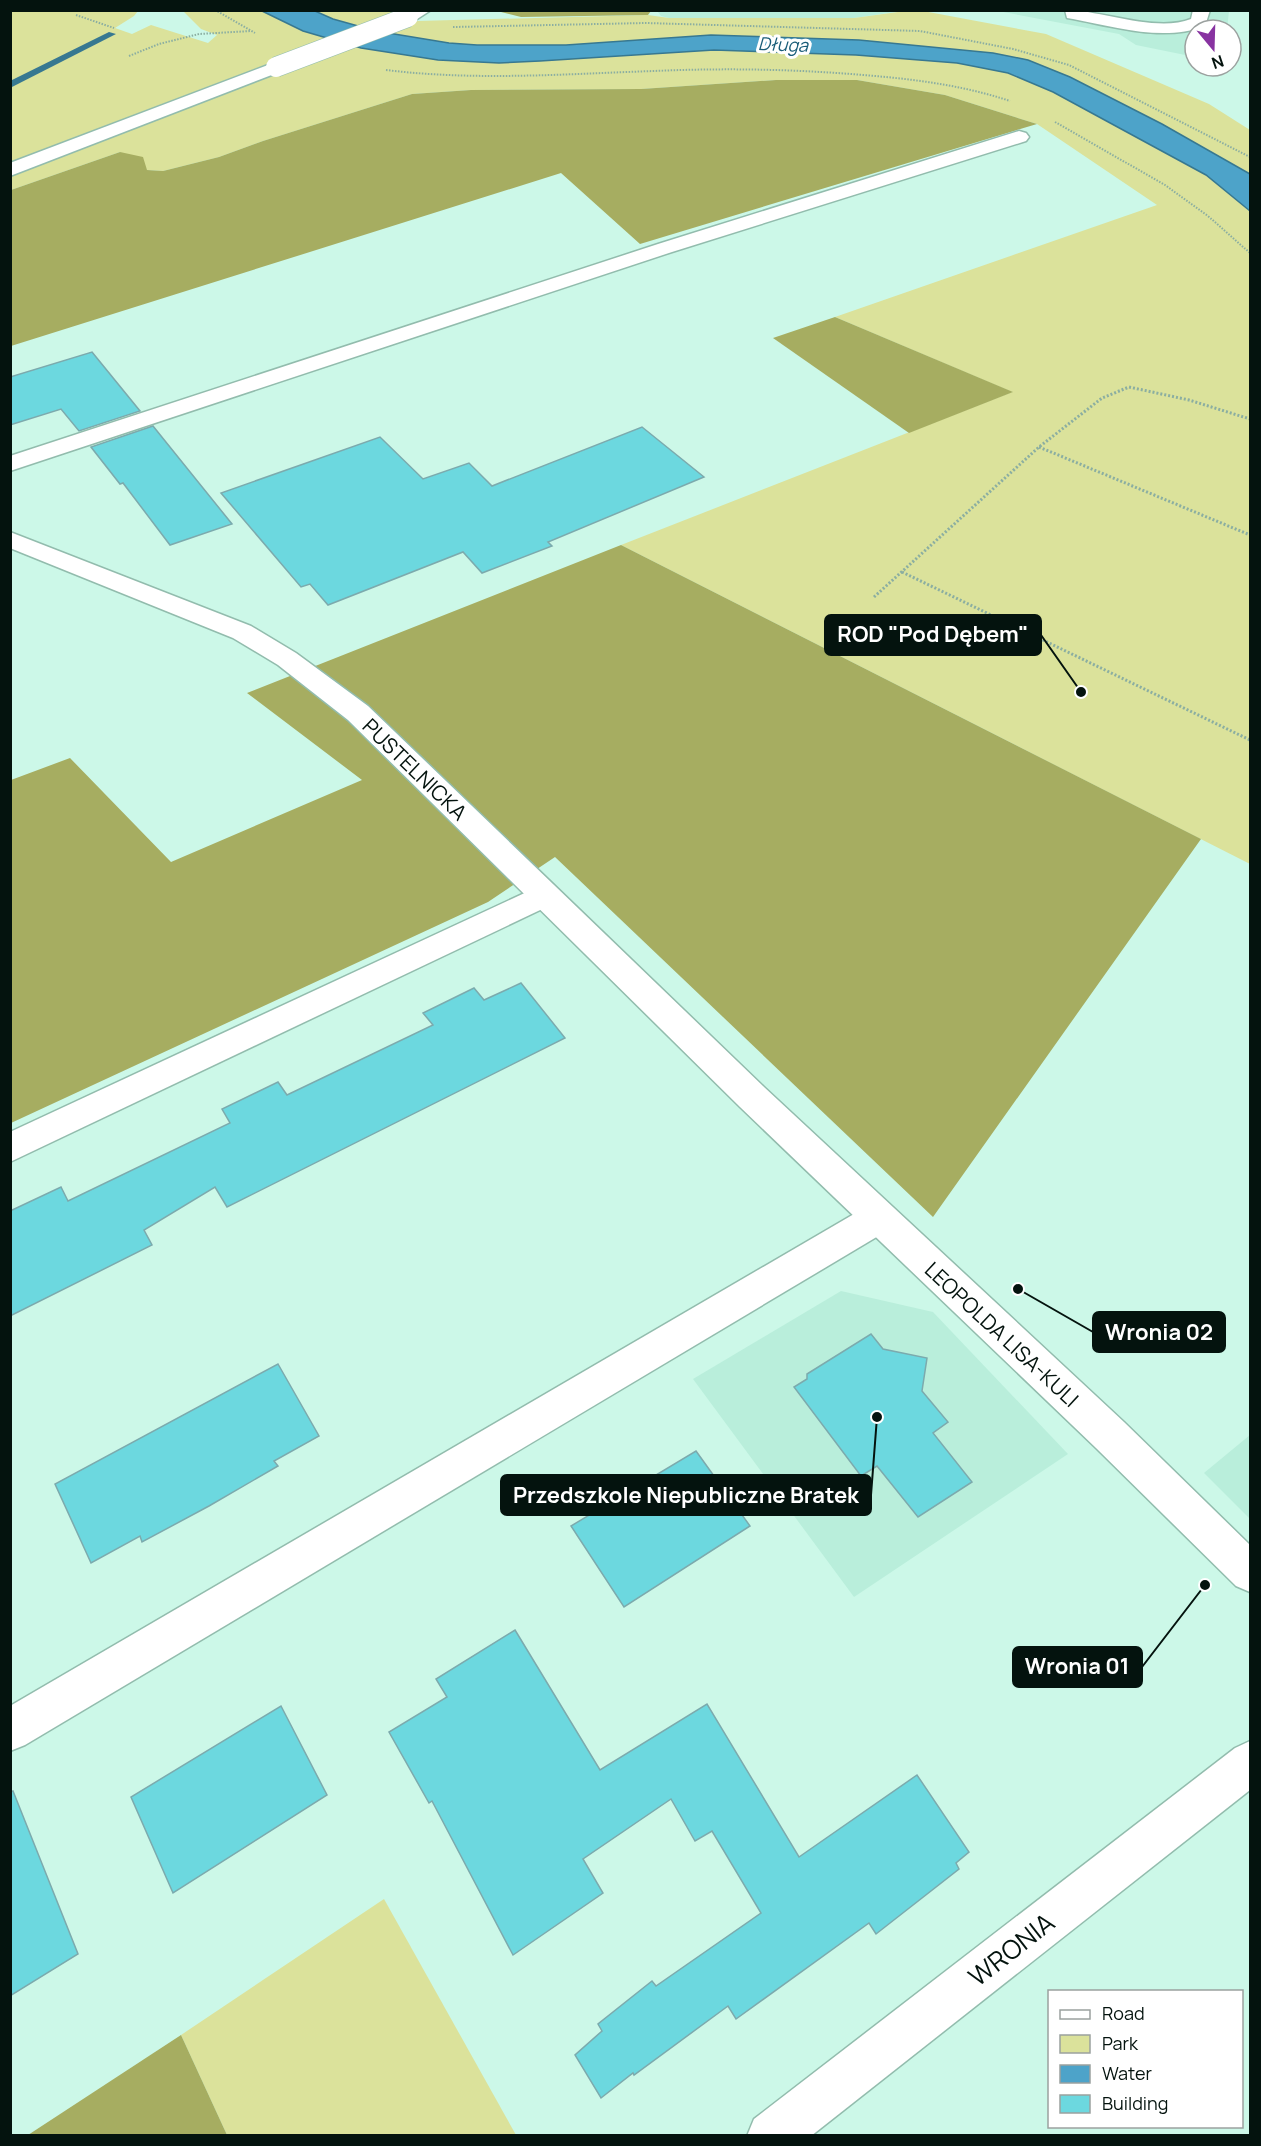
<svg xmlns="http://www.w3.org/2000/svg" width="1261" height="2146" viewBox="0 0 1261 2146" font-family="Manrope,sans-serif">
  <style>
    .built { fill: #b9eedb }
    .green { fill: #dbe29b }
    .forest { fill: #a6ad61 }
    .water { fill: #4da3c9; stroke: #377891; stroke-width: 1.5 }
    .lines { fill: none; stroke-linecap: round; stroke-linejoin: round }
    .stream { fill: #377891; fill-rule: evenodd }
    .building { fill: #6cd8df; stroke: #7caaad; stroke-width: 1.5 }
    .service-casing { stroke: #92bcad; stroke-width: 3 }
    .minor-casing { stroke: #92bcad; stroke-width: 3 }
    .path-far1 { stroke: #8baea1; stroke-width: 2; stroke-dasharray: 1.5 1.5; stroke-linecap: butt }
    .path { stroke: #8baea1; stroke-width: 3; stroke-dasharray: 2 2; stroke-linecap: butt }
    .service { fill: #fff; fill-rule: evenodd }
    .minor { fill: #fff; fill-rule: evenodd }
    .minor-bridge-casing { stroke: #92bcad; stroke-width: 21; stroke-linecap: butt }
    .minor-bridge { stroke: #fff; stroke-width: 20 }
    .labels { text-anchor: middle; dominant-baseline: central; stroke-width: 6; stroke-linejoin: round; paint-order: stroke }
    .far-water-label { font-size: 18px; font-style: italic; fill: #1a5d78; stroke: #fff }
    .street-label { font-size: 21px; fill: #04130e; stroke: #fff }
    .near-street-label { font-size: 26px; fill: #04130e; stroke: #fff }
    .leader { fill: none; stroke: #04130e; stroke-width: 2 }
    .callout-dot { fill: #04130e; stroke: #fff; stroke-width: 2 }
    .callout { fill: #04130e; stroke: #04130e; stroke-width: 2 }
    .callout-label { font-size: 22px; text-anchor: middle; font-weight: bold; fill: #fff }
  </style>
  <rect width="100%" height="100%" fill="#ccf8e8"/>
  <g class="built">
    <polygon points="657,11 902,11 854,18 669,18 661,16"/>
    <polygon points="998,11 1229,11 1227,30 1195,30 1195,57 1136,45 1119,34"/>
    <polygon points="841,1291 933,1312 1068,1454 854,1597 693,1379"/>
    <polygon points="1250,1435 1250,1519 1204,1473"/>
  </g>
  <g class="green">
    <polygon points="396,10 417,21 648,15 669,18 854,18 905,11 923,11 1046,34 1209,104 1250,130 1250,864 621,545 1012,392 835,317 1157,205 1037,124 945,95 857,80 776,80 641,89 471,90 412,94 263,141 219,157 163,171 147,170 120,152 11,190 10,11 138,11 134,16 115,28 132,34 151,25 208,43 217,35 201,29 183,11"/>
    <polygon points="384,1899 516,2135 227,2135 181,2035"/>
  </g>
  <g class="forest">
    <polygon points="497,11 497,10 651,11 648,15 521,17"/>
    <polygon points="776,80 857,80 945,95 1037,124 640,244 561,173 11,346 11,190 120,152 143,157 147,170 163,171 219,157 263,141 412,94 471,90 641,89"/>
    <polygon points="835,317 1013,392 909,433 773,338"/>
    <polygon points="621,545 1201,839 933,1217 555,857 488,902 11,1123 11,780 70,758 171,862 362,780 247,693"/>
    <polygon points="181,2035 227,2135 28,2135"/>
  </g>
  <polygon class="water" points="262,11 315,11 333,19 376,31 449,43 477,45 566,45 711,35 859,40 993,53 1028,60 1070,77 1162,124 1250,174 1250,211 1206,175 1053,92 1008,73 957,63 856,55 714,50 540,61 499,63 438,60 361,48 303,31"/>
  <g class="lines">
    <polygon class="stream" points="109,32 116,34 10,88 10,81"/>
  </g>
  <g class="building">
    <polygon points="92,352 140,411 79,431 61,409 10,425 10,377"/>
    <polygon points="153,426 232,524 170,545 123,483 120,484 91,447"/>
    <polygon points="642,427 704,477 548,542 552,546 482,573 463,552 328,605 310,584 301,587 221,493 380,437 423,479 469,463 492,486"/>
    <polygon points="521,983 565,1038 227,1207 215,1187 144,1230 152,1245 10,1316 10,1211 61,1187 68,1201 230,1123 222,1109 278,1082 287,1095 433,1025 423,1013 474,988 484,1000"/>
    <polygon points="871,1334 883,1349 927,1358 922,1391 948,1422 933,1433 972,1482 918,1517 877,1466 861,1476 794,1387 807,1379 807,1374"/>
    <polygon points="278,1364 319,1436 274,1461 278,1466 209,1506 142,1542 140,1536 91,1563 55,1484"/>
    <polygon points="696,1451 750,1526 624,1607 571,1526"/>
    <polygon points="515,1630 600,1770 707,1704 799,1857 917,1775 969,1852 956,1863 959,1869 876,1934 869,1923 736,2019 728,2006 634,2075 633,2073 601,2098 575,2055 602,2031 598,2024 652,1981 656,1986 761,1913 712,1831 695,1841 671,1799 583,1859 603,1893 513,1955 432,1801 429,1803 389,1732 447,1697 436,1679"/>
    <polygon points="281,1706 327,1795 173,1893 131,1797"/>
    <polygon points="13,1791 78,1954 10,1996 10,1792"/>
  </g>
  <g class="lines">
    <g class="service-casing">
      <g id="service">
        <path d="M1065 10C1102 10 1156 33 1191 19L1193 10H1210L1205 26C1164 42 1115 27 1073 19L1067 18Z"/>
        <polygon points="1019,131 1026,133 1029,137 1026,141 672,252 10,471 10,456 658,244"/>
        <polygon points="544,884 555,887 559,895 555,903 10,1162 10,1132"/>
        <polygon points="878,1203 890,1207 896,1218 890,1229 25,1745 10,1751 10,1706 866,1207"/>
      </g>
    </g>
    <g class="minor-casing">
      <g id="minor">
        <polygon points="408,10 431,10 414,21 402,21 399,17"/>
        <polygon points="276,62 282,63 285,67 282,71 10,176 10,163"/>
        <polygon points="10,532 251,626 296,653 368,706 764,1087 1124,1422 1250,1545 1250,1592 1236,1586 1096,1448 740,1107 348,720 278,665 233,638 10,548"/>
        <polygon points="1250,1741 1250,1790 811,2136 747,2136 754,2119 1235,1748"/>
      </g>
    </g>
    <g class="path-far1">
      <polyline points="215,10 255,33"/>
      <polyline points="76,15 114,28"/>
      <polyline points="453,27 646,23 920,31 1013,49 1069,65 1250,157"/>
      <polyline points="129,56 159,44 199,34 251,31"/>
      <path d="M386 70C476 81 564 74 654 71 723 68 793 69 863 75 913 79 962 85 1010 101"/>
      <polyline points="1055,122 1165,185 1208,216 1250,253"/>
    </g>
    <g class="path">
      <polyline points="1039,447 1250,535"/>
      <polyline points="902,572 1250,740"/>
      <polyline points="874,597 1039,447 1102,398 1129,387 1189,400 1250,419"/>
    </g>
    <use href="#service" class="service"/>
    <use href="#minor" class="minor"/>
    <g class="minor-bridge-casing">
      <polyline id="minor-bridge" points="276,67 408,17"/>
    </g>
    <use href="#minor-bridge" class="minor-bridge"/>
  </g>
  <g class="labels">
    <g class="far-water-label">
      <text transform="translate(783 44) rotate(2)">Długa</text>
    </g>
    <g class="street-label">
      <text transform="translate(415 769) rotate(44)">PUSTELNICKA</text>
      <text transform="translate(1002 1334) rotate(43)">LEOPOLDA LISA-KULI</text>
    </g>
    <g class="near-street-label">
      <text transform="translate(1011 1949) rotate(-38)">WRONIA</text>
    </g>
  </g>
  <path class="leader" d="M1081 692L1041 635M1018 1289L1093 1332M877 1417L871 1495M1205 1585L1142 1667"/>
  <g class="callout-dot">
    <circle cx="1081" cy="692" r="6"/>
    <circle cx="1018" cy="1289" r="6"/>
    <circle cx="877" cy="1417" r="6"/>
    <circle cx="1205" cy="1585" r="6"/>
  </g>
  <g class="callout">
    <rect x="825" y="615" width="216" height="40" rx="6"/>
    <rect x="1093" y="1312" width="132" height="40" rx="6"/>
    <rect x="501" y="1475" width="370" height="40" rx="6"/>
    <rect x="1013" y="1647" width="129" height="40" rx="6"/>
  </g>
  <g class="callout-label">
    <text x="933" y="642">ROD "Pod Dębem"</text>
    <text x="1159" y="1340">Wronia 02</text>
    <text x="686" y="1503">Przedszkole Niepubliczne Bratek</text>
    <text x="1077" y="1674">Wronia 01</text>
  </g>
  <rect width="1261" height="2146" fill="none" stroke="#04130e" stroke-width="24"/>
  <rect x="1048" y="1990" width="195" height="138" fill="#ffffff" stroke="#9ba19f" stroke-width="1.5"/>
  <rect x="1060" y="2010" width="30" height="9" fill="#ffffff" stroke="#9ba19f" stroke-width="1.5"/>
  <text x="1102" y="2020" font-size="18" fill="#04130e">Road</text>
  <rect x="1060" y="2035" width="30" height="18" fill="#dbe29b" stroke="#9ba19f" stroke-width="1.5"/>
  <text x="1102" y="2050" font-size="18" fill="#04130e">Park</text>
  <rect x="1060" y="2065" width="30" height="18" fill="#4da3c9" stroke="#9ba19f" stroke-width="1.5"/>
  <text x="1102" y="2080" font-size="18" fill="#04130e">Water</text>
  <rect x="1060" y="2095" width="30" height="18" fill="#6cd8df" stroke="#9ba19f" stroke-width="1.5"/>
  <text x="1102" y="2110" font-size="18" fill="#04130e">Building</text>
  <g transform="translate(1213 48) rotate(161)"><circle r="28" fill="#ffffff" stroke="#9ba19f" stroke-width="1.5"/>
  <path d="M0-4.5L10 22L0 15L-10 22Z" fill="#8833a1"/>
  <text y="-9" font-size="16" font-weight="bold" text-anchor="middle" fill="#04130e">N</text>
  </g>
</svg>
